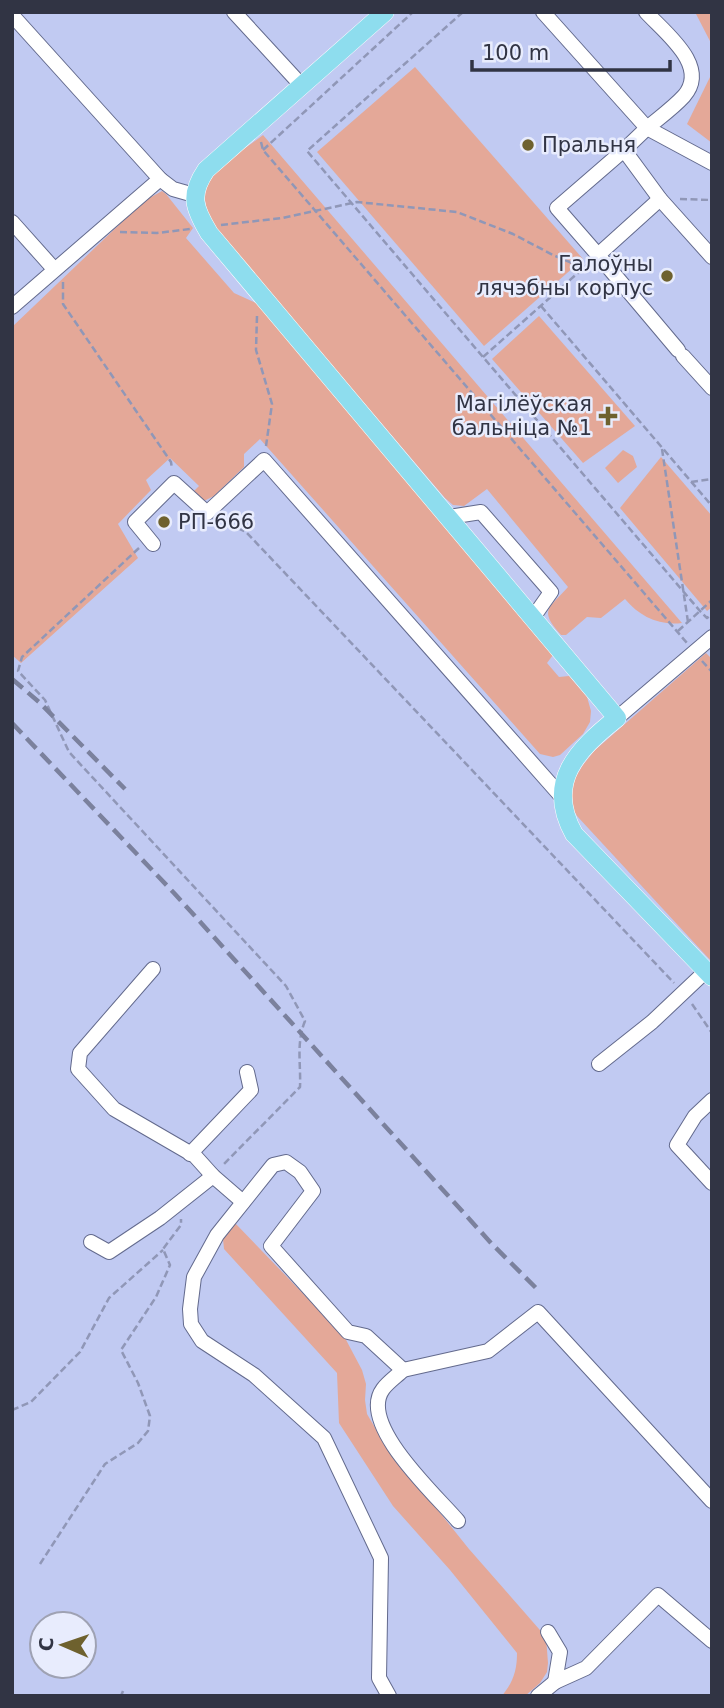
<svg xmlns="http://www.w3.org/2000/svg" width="724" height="1708" viewBox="0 0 724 1708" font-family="'DejaVu Sans',sans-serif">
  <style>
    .green { fill: #e4a898 }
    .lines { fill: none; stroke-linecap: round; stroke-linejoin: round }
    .minor-casing { stroke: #636a8d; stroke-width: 16 }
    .major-casing { stroke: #fff; stroke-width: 19 }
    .path { stroke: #9097b7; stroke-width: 2.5; stroke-dasharray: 7 3.5; stroke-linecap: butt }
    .minor { stroke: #fff; stroke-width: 14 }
    .major { stroke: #8eddee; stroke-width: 18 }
    .rail { stroke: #7b819d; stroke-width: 4.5; stroke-dasharray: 14 7; stroke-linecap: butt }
    .poi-dot { fill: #6e612e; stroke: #e8ecfd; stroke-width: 2.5 }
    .labels { text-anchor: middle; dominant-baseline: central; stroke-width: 5; stroke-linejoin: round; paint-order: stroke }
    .poi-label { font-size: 21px; fill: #313444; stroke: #e8ecfd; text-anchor: start }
  </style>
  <rect width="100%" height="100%" fill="#c1caf2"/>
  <g class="green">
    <polygon points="695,12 712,12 712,45"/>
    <polygon points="415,67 583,259 484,346 317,152"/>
    <polygon points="712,73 712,143 687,124"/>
    <path d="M263 135 682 623C659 626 639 616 625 599L601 618 587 617 566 635H561C538 609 549 609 568 587L487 489 464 506 453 505 445 498 214 227C210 217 204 206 205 195 208 169 244 150 263 135Z"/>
    <polygon points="162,191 166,194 193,228 186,238 234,293 258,304 553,655 547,663 559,677 569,676 587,697 591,711 590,722 583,734 560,755 553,757 540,754 260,439 244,454 244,467 214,496 204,501 191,494 199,486 170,458 146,480 151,490 118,524 138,558 21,663 12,655 12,327 144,201"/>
    <polygon points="539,316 635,426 583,463 492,359"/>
    <polygon points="623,450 633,456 637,467 618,483 605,468"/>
    <polygon points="661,457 712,516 712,607 707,611 620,508"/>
    <polygon points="706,653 712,659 712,962 577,816 573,809 571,794 575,778 583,765 594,751"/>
    <path d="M235 1223 344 1336 362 1370 366 1384 365 1400 367 1414 384 1443 469 1549 546 1637 548 1663 547 1672 540 1683 525 1696H502C513 1682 517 1671 517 1653L450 1570 393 1506 339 1423 337 1373 224 1249 223 1239Z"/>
  </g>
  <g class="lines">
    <g class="minor-casing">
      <g id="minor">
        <polyline points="234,12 302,86"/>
        <polyline points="543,12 647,128 624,150 660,199 712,257"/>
        <path d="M646 12C665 33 710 66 684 96 673 108 659 118 647 128L712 163"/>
        <polyline points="12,15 160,179 173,189 194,195"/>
        <polyline points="660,199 598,255 678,350"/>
        <polyline points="12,222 54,269"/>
        <polyline points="598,255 557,208 624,150"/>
        <polyline points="12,307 160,179"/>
        <polyline points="683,356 712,388"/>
        <polyline points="449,517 481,512 551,592 532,619"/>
        <polyline points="153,544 135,522 174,483 207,513 264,460 561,796"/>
        <polyline points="617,718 712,637"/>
        <polyline points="153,969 80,1053 78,1069 114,1109 195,1156 213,1176 243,1202"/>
        <polyline points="599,1064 652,1022 706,971"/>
        <polyline points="712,1100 695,1116 677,1145 712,1183"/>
        <polyline points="190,1154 251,1090 247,1072"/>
        <polyline points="91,1242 109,1252 160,1218 213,1176"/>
        <polyline points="403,1370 488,1351 538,1312 712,1501"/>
        <polyline points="548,1632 560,1652 555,1682 586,1668 658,1595 712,1641"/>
        <path d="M389 1696 379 1678 381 1558 324 1438 254 1375 202 1341 191 1324 190 1309 194 1277 217 1235 273 1165 286 1162 300 1172 313 1191 271 1246 348 1332 366 1336 403 1370C397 1376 388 1382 383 1389 357 1424 437 1496 458 1521"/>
        <polyline points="538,1696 555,1682"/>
      </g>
    </g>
    <g class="major-casing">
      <path id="major" d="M385 12 206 170C189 195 194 208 209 233L617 718C577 750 545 782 574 834L712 977"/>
    </g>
    <g class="path">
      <polyline points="463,12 307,151 700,611 707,618 712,614"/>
      <polyline points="261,142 263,150 687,643"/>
      <polyline points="263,150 413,12"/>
      <polyline points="680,199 712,200"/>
      <polyline points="221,225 282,218 357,202 457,212 513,234 553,255 584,268"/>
      <polyline points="120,232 157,233 190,229"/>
      <polyline points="63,282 63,304 171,462 172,469"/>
      <polyline points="541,306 712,506"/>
      <polyline points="257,316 256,350 272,404 266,446"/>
      <polyline points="483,357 588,264"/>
      <polyline points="662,449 688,622"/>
      <polyline points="691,482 712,479"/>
      <polyline points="219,519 246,532 674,983"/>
      <path d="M139 548 22 657 18 671 45 700 69 752 286 986 305 1021C296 1043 301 1064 300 1087L222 1166"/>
      <polyline points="678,631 712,600"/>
      <polyline points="702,661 712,672"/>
      <polyline points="692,1004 712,1033"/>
      <polyline points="12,1410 31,1402 80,1352 109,1298 163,1250"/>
      <polyline points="40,1564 105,1464 138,1443 148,1431 150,1416 138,1383 121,1350 156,1297 170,1265 163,1249 181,1225 181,1219"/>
      <polyline points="121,1696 123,1691"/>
    </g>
    <use href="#minor" class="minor"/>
    <use href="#major" class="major"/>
    <g class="rail">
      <polyline points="12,679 39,702 125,789"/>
      <polyline points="12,723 174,893 491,1243 536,1288"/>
    </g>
  </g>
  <g class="poi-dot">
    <circle cx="528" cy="145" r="7"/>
    <circle cx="667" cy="276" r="7"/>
    <path d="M604.5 405.5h7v7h7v7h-7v7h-7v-7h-7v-7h7z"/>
    <circle cx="164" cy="522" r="7"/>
  </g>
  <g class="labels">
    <g class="poi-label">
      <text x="542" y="145">Пральня</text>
      <text x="653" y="264" text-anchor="end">Галоўны<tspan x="653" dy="24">лячэбны корпус</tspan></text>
      <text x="592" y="404" text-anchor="end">Магілёўская<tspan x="592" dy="24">бальніца №1</tspan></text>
      <text x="178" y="522">РП-666</text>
    </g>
  </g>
  <rect width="724" height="1708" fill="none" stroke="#313444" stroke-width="28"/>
  <g transform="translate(63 1645) rotate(272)"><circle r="33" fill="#e8ecfd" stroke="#9fa2b3" stroke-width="2"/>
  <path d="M0-5L12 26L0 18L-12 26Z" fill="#6e612e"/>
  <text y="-10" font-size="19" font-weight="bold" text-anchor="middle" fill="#313444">С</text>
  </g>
  <path d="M472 60v10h198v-10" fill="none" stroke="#313444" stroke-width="3.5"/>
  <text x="482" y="60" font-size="21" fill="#313444" stroke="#e8ecfd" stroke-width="5" paint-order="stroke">100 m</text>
</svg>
